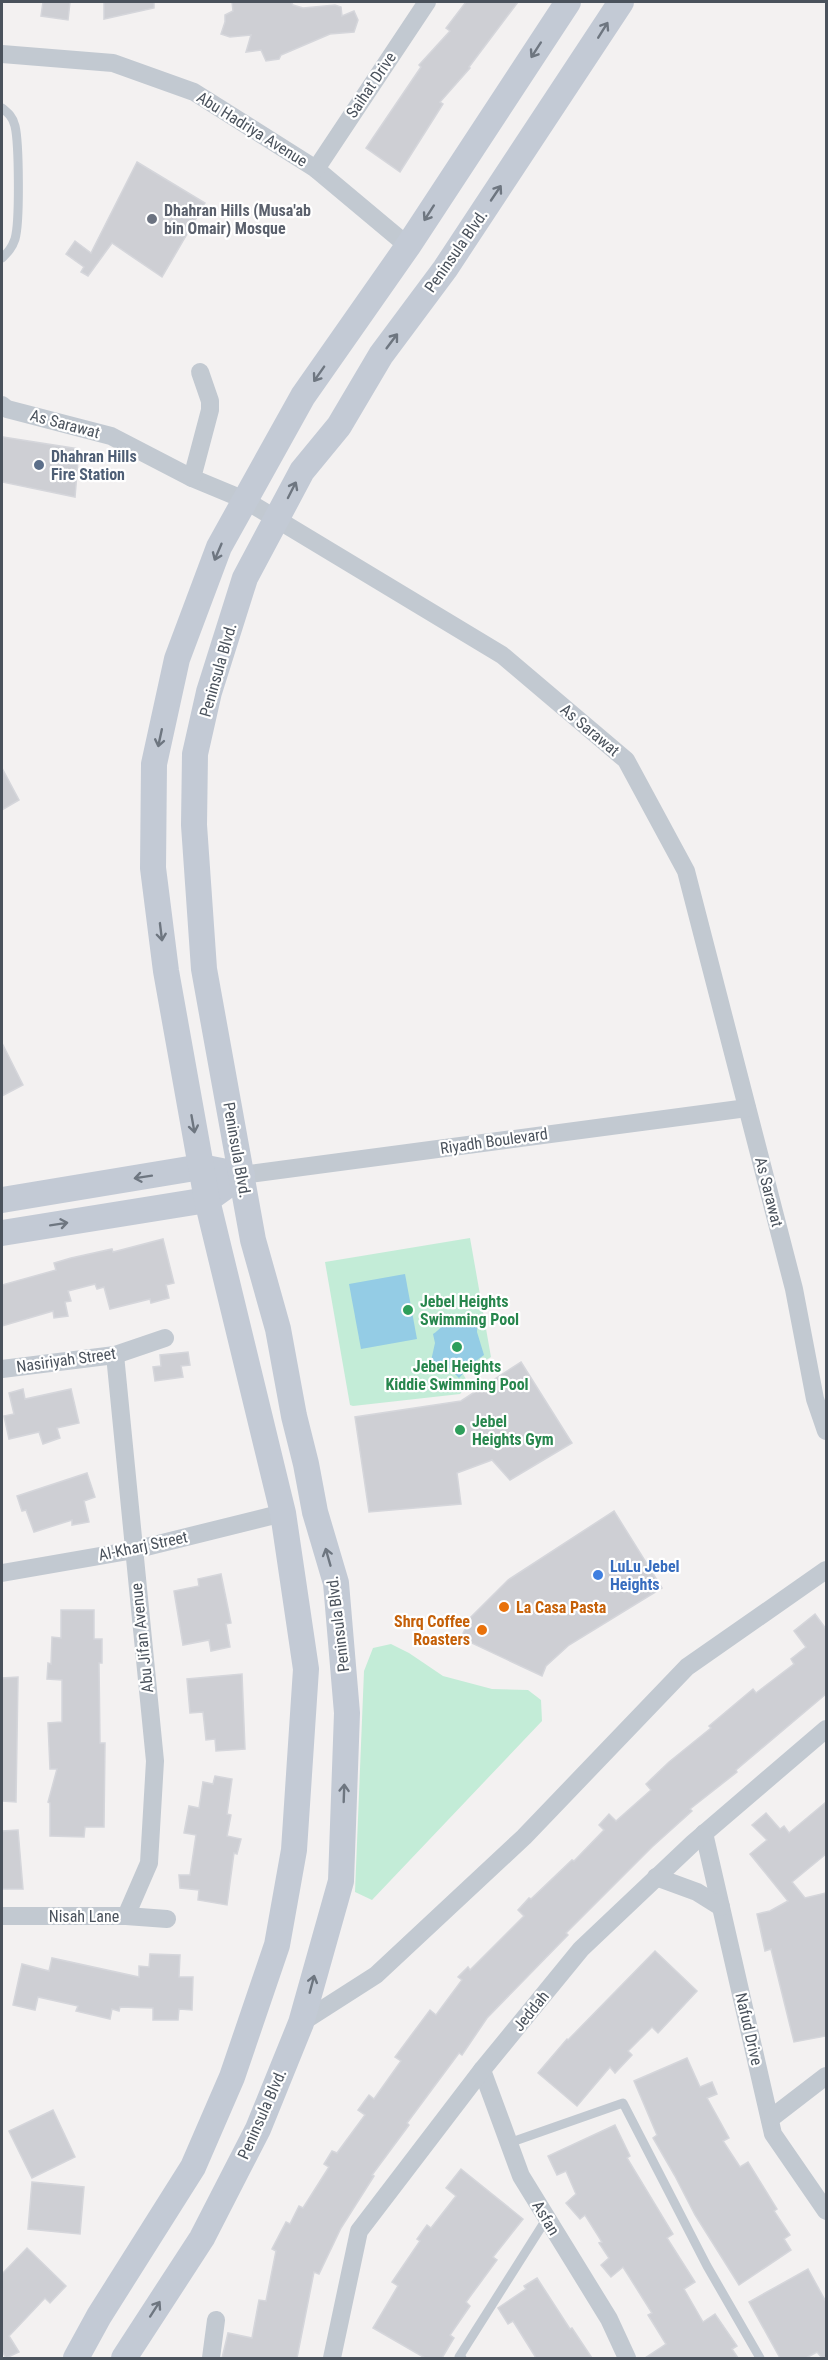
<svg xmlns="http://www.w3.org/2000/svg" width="828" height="2360" viewBox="0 0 828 2360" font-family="'Roboto Condensed',sans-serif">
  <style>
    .green { fill: #c3ecd7 }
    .water { fill: #94cce5 }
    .building { fill: #cecfd4; stroke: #d5d6db; stroke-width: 1.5 }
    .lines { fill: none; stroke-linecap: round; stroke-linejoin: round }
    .service { stroke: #c2c9d1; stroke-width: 9 }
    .minor { stroke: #c2c9d1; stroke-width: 18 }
    .secondary { stroke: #c3cad5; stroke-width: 26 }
    .oneway { stroke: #6e7680 }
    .worship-dot { fill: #6b7280; stroke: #fff; stroke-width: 2 }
    .service-dot { fill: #5c6f8a; stroke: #fff; stroke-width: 2 }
    .leisure-dot { fill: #2e9e5b; stroke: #fff; stroke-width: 2 }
    .shop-dot { fill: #3f7fe0; stroke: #fff; stroke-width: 2 }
    .food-dot { fill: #e8710a; stroke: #fff; stroke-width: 2 }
    .labels { text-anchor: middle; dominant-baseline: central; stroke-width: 4.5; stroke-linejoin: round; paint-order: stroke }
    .street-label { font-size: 16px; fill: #4a525c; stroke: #fff }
    .worship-label { font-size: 16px; font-weight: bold; fill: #5b616d; stroke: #fff; text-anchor: start }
    .service-label { font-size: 16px; font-weight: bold; fill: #4e5e75; stroke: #fff; text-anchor: start }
    .leisure-label { font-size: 16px; font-weight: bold; fill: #27864d; stroke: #fff; text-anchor: start }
    .shop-label { font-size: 16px; font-weight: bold; fill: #366cbe; stroke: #fff; text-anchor: start }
    .food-label { font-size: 16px; font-weight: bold; fill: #c56008; stroke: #fff; text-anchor: start }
  </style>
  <rect width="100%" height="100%" fill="#f3f1f1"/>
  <g class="green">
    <polygon points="470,1238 491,1357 463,1374 469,1384 460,1394 353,1406 350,1405 325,1262"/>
    <polygon points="391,1644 409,1653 443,1676 492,1689 528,1690 541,1700 542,1721 372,1900 355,1892 364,1671 373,1648"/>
  </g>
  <g class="water">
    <polygon points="405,1274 417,1339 361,1349 349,1284"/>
    <path d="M456 1316 465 1319 478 1318 477 1332 484 1355 473 1363 459 1378 446 1365 431 1361 435 1343 433 1334C440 1330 448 1318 456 1316Z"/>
  </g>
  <g class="building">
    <polygon points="43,2 70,2 68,20 41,16"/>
    <polygon points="104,2 154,2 154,8 104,19"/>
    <polygon points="232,2 291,2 293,5 303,8 335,5 341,7 342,16 354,11 358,20 354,32 330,34 281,55 279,59 266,61 261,50 246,52 251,35 230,37 221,34 225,22 225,15 233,11"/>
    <polygon points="466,2 518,2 469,67 470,68 440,102 443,104 400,172 366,148 421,67 419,65 450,31 446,28"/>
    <polygon points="137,162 205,203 162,277 112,243 88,276 81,272 84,267 66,254 75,241 91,253"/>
    <polygon points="3,437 79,449 75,497 2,482"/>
    <polygon points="2,768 19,800 2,810"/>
    <polygon points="2,1043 23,1085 2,1096"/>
    <polygon points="163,1239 174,1283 166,1285 169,1298 151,1303 150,1299 110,1309 104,1287 97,1289 95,1284 68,1291 71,1301 65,1302 68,1316 54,1318 53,1311 2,1326 2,1285 56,1270 54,1263 71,1258 112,1249 113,1252"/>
    <polygon points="188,1352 190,1365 181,1366 183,1377 155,1381 153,1367 161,1366 160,1355"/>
    <polygon points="521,1362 572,1443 510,1480 492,1460 457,1473 461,1504 369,1512 355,1417 461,1401"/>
    <polygon points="23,1389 25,1399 71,1389 79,1423 57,1428 60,1438 43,1444 39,1432 9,1439 4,1416 14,1414 9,1393"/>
    <polygon points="87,1473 95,1497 84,1501 89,1522 72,1525 72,1520 34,1532 26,1510 22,1511 17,1496"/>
    <polygon points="614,1511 662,1588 569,1645 546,1666 542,1676 461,1638 470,1618 508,1580"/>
    <polygon points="221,1574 231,1623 226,1624 230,1647 211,1651 209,1640 183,1645 174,1591 199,1586 198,1579"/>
    <polygon points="61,1610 94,1610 94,1639 102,1639 102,1663 99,1663 100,1743 105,1743 104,1827 85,1827 84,1837 50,1836 50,1803 48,1802 57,1769 50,1769 48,1723 62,1722 62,1680 47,1679 48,1663 51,1664 52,1637 61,1638"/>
    <polygon points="815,1614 826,1629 826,1694 736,1770 737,1772 690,1809 692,1811 652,1847 566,1933 568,1935 487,2018 462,2055 459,2053 407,2123 409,2125 372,2175 374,2176 341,2228 319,2274 314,2272 297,2358 222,2358 228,2333 252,2338 259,2300 266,2301 276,2251 272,2249 286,2222 290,2224 299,2206 303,2208 329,2167 324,2164 332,2151 337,2153 365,2115 358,2110 369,2095 374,2099 401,2061 395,2057 430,2010 436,2015 462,1980 458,1977 468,1967 470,1970 524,1916 518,1910 529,1898 531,1899 572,1860 574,1861 604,1830 599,1825 609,1814 616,1821 651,1790 646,1784 669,1762 711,1728 709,1726 753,1689 756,1693 794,1664 791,1659 806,1647 794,1631"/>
    <polygon points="242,1674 245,1749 216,1751 215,1739 206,1740 203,1712 190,1713 187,1679"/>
    <polygon points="18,1677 16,1802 2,1801 2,1678"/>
    <polygon points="215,1776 232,1779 227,1814 231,1815 227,1836 241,1839 237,1854 234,1853 227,1905 198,1900 199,1890 180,1888 179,1875 190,1875 196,1835 184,1833 189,1806 199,1808 203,1782 213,1784"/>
    <polygon points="826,1802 826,1854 792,1882 805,1898 826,1893 826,2036 794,2042 771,1949 765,1951 757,1914 770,1911 788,1901 750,1854 767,1840 752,1825 766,1813 780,1829 784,1826 789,1833"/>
    <polygon points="18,1830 23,1889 2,1889 2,1831"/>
    <polygon points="655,1951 697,1991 658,2033 652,2027 628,2051 632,2055 615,2073 610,2067 577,2106 538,2073 567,2039 568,2040"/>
    <polygon points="150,1954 180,1955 179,1977 193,1977 192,2010 179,2009 178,2020 153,2020 153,2008 120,2007 119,2011 112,2009 110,2019 76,2011 78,2006 38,1997 35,2010 13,2005 22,1964 49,1971 52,1958 139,1977 139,1966 149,1967"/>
    <polygon points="687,2058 700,2087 712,2082 717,2094 707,2098 729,2138 723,2141 740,2167 748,2162 777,2209 774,2211 790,2235 784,2239 791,2250 739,2285 695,2215 675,2176 653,2138 657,2135 634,2081"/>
    <polygon points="53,2110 75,2157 32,2178 9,2131"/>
    <polygon points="615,2125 630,2156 627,2158 673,2234 667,2238 695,2282 684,2289 703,2322 715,2314 737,2346 732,2349 738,2358 645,2358 666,2344 648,2315 652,2313 623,2267 611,2277 601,2265 609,2258 599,2243 602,2242 585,2215 580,2219 566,2203 576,2194 566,2171 557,2175 548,2156"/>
    <polygon points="461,2169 523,2219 493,2257 497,2260 466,2302 470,2306 450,2335 454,2338 442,2358 425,2358 373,2328 398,2286 392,2282 420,2241 417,2239 427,2225 431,2228 456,2196 446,2188"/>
    <polygon points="32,2182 84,2187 80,2234 28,2229"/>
    <polygon points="27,2248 66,2286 50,2303 45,2298 9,2336 19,2352 6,2358 2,2351 2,2274"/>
    <polygon points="808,2269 826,2302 826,2358 822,2358 817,2352 806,2358 780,2358 749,2302"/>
    <polygon points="537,2278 570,2329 572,2328 592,2358 536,2358 513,2321 508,2324 498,2308 526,2289 524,2286"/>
  </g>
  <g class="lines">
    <g class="service">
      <path d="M2 108C8 113 13 117 15 126 19 143 20 222 15 239 12 248 8 252 2 258"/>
      <polyline points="509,2143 623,2103 707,2266 760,2358"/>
      <polyline points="462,2358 459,2357 547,2218"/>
    </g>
    <g class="minor">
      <polyline points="2,54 113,63 194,92 316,169 408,246"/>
      <polyline points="316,169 427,2"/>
      <polyline points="2,405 7,409 111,436 192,478 245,500 502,655 626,760 686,871 794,1289 815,1399 826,1431"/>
      <polyline points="192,478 210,410 210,401 200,372"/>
      <polyline points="242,1175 747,1108"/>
      <polyline points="115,1355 155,1761 149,1863 126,1916"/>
      <polyline points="2,1369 115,1355 165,1338"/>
      <polyline points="2,1573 134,1550 283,1513"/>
      <polyline points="704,1833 773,2134 826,2211"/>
      <polyline points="656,1877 697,1892 721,1907"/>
      <polyline points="2,1916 126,1916 167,1919"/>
      <polyline points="301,2023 376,1975 524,1837 687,1667 826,1570"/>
      <polyline points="482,2070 521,2176 609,2319 627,2358"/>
      <polyline points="770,2119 826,2076"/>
      <polyline points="211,2358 216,2320"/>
      <polyline points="332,2358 359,2231 482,2070 581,1949 693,1843 826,1729"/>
    </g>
    <g class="secondary">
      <polyline points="2,1200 201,1167 242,1175 207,1200 2,1233"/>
      <polyline points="76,2358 99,2316 193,2167 232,2077 277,1945 294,1850 306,1669 283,1513 207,1200 166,971 153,868 154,764 177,659 219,547 303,396 408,246 568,2"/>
      <polyline points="124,2358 202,2238 258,2129 301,2023 341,1881 347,1713 336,1583 315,1512 306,1464 294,1416 278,1329 253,1240 204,969 194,825 195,754 209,692 245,578 302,471 339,426 381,355 445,269 621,2"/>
    </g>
  </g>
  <defs><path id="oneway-shaft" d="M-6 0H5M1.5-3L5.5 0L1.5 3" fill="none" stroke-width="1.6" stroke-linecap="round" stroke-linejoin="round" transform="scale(1.5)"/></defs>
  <g class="oneway">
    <use href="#oneway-shaft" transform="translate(603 30) rotate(-58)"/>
    <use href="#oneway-shaft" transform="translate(536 50) rotate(123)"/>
    <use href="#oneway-shaft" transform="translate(496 193) rotate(-56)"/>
    <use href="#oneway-shaft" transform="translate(429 213) rotate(123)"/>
    <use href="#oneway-shaft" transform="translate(392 341) rotate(-53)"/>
    <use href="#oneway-shaft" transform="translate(319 374) rotate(125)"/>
    <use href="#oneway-shaft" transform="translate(292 490) rotate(-63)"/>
    <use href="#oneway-shaft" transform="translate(218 552) rotate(113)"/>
    <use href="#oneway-shaft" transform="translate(160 738) rotate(102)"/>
    <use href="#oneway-shaft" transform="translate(161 932) rotate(83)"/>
    <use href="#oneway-shaft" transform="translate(193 1124) rotate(80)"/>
    <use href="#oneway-shaft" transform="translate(143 1177) rotate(171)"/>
    <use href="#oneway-shaft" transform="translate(59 1224) rotate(-9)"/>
    <use href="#oneway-shaft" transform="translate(328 1557) rotate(-106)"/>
    <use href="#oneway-shaft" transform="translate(344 1793) rotate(-88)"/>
    <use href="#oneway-shaft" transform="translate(312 1984) rotate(-75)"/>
    <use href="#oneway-shaft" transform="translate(155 2309) rotate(-57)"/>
  </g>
  <circle class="worship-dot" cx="152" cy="219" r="6"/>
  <circle class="service-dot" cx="39" cy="465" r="6"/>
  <g class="leisure-dot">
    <circle cx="408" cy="1310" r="6"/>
    <circle cx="457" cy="1347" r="6"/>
    <circle cx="460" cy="1430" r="6"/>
  </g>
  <circle class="shop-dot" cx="598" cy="1575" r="6"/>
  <g class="food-dot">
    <circle cx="504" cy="1607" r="6"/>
    <circle cx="482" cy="1630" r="6"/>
  </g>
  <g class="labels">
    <g class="street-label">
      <text transform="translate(371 85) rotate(-56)">Saihat Drive</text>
      <text transform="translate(252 129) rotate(32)">Abu Hadriya Avenue</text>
      <text transform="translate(456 251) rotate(-55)">Peninsula Blvd.</text>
      <text transform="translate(65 424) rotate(15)">As Sarawat</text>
      <text transform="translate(218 670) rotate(-74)">Peninsula Blvd.</text>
      <text transform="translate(590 730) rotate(40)">As Sarawat</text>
      <text transform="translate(494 1141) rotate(-8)">Riyadh Boulevard</text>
      <text transform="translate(237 1150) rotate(80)">Peninsula Blvd.</text>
      <text transform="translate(769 1192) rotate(76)">As Sarawat</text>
      <text transform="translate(66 1360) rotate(-8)">Nasiriyah Street</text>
      <text transform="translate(143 1546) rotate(-12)">Al-Kharj Street</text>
      <text transform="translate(338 1624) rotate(-97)">Peninsula Blvd.</text>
      <text transform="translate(142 1638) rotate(-96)">Abu Jifan Avenue</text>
      <text x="84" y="1916">Nisah Lane</text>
      <text transform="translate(531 2011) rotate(-51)">Jeddah</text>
      <text transform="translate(749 2029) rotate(77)">Nafud Drive</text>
      <text transform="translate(262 2114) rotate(-66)">Peninsula Blvd.</text>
      <text transform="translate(546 2218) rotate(59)">Asfan</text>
    </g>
    <g class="worship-label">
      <text x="164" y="210">Dhahran Hills (Musa'ab<tspan x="164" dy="18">bin Omair) Mosque</tspan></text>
    </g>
    <g class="service-label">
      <text x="51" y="456">Dhahran Hills<tspan x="51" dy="18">Fire Station</tspan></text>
    </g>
    <g class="leisure-label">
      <text x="420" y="1301">Jebel Heights<tspan x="420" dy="18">Swimming Pool</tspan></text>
      <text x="457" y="1366" text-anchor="middle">Jebel Heights<tspan x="457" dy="18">Kiddie Swimming Pool</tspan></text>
      <text x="472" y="1421">Jebel<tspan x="472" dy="18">Heights Gym</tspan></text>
    </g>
    <g class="shop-label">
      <text x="610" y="1566">LuLu Jebel<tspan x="610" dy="18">Heights</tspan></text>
    </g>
    <g class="food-label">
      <text x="516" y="1607">La Casa Pasta</text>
      <text x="470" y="1621" text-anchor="end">Shrq Coffee<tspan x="470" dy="18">Roasters</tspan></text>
    </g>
  </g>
  <rect width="828" height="2360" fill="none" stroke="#4a525c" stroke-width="6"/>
</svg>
